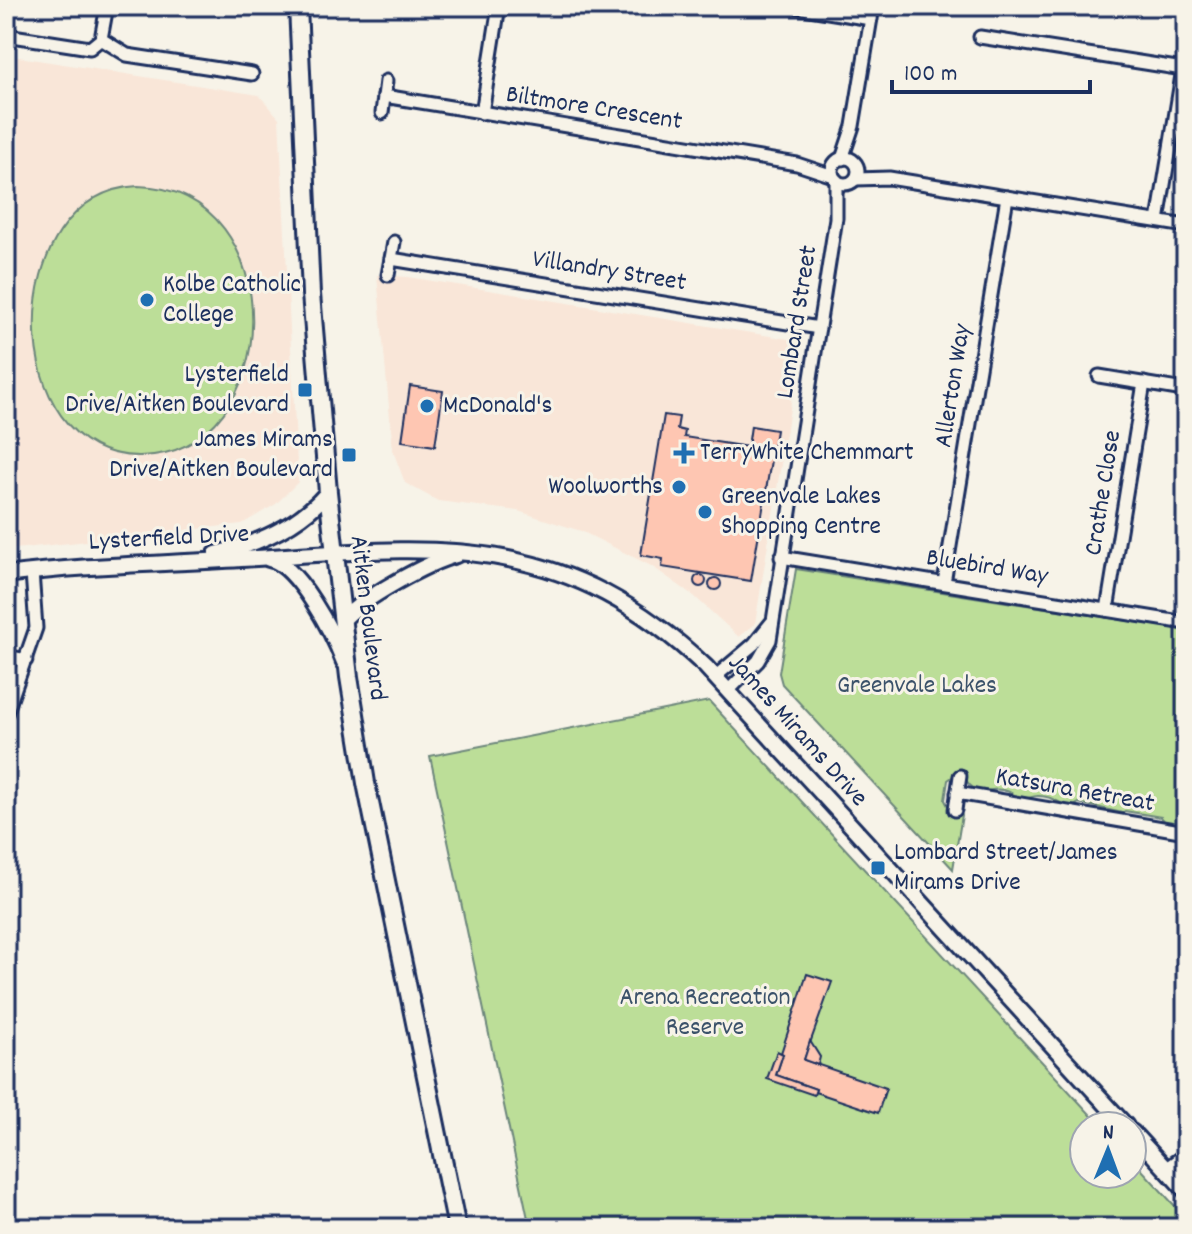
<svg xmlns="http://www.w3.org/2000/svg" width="1192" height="1234" viewBox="0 0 1192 1234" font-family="Dekko,sans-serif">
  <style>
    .built { fill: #f9e6d8 }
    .green { fill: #bcde98; stroke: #6c867b; stroke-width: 2 }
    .building { fill: #fec6b2; stroke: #1b2f5e; stroke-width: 2 }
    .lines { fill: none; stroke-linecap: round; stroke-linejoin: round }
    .minor-casing { stroke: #1b2f5e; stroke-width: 17 }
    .tertiary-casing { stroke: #1b2f5e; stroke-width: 20 }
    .secondary-casing { stroke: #1b2f5e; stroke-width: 22 }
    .minor { stroke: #f7f3e8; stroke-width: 11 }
    .tertiary { stroke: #f7f3e8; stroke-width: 14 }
    .secondary { stroke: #f7f3e8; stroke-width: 16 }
    .poi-dot { fill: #1f6fb2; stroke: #f7f3e8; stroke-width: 3 }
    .labels { text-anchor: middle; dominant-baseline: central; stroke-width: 6; stroke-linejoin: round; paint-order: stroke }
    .street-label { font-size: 26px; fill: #1b2f5e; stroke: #f7f3e8 }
    .poi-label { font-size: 26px; fill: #1b2f5e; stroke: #f7f3e8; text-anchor: start }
    .park-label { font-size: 26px; fill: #3b526a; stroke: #f7f3e8 }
  </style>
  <rect width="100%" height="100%" fill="#f7f3e8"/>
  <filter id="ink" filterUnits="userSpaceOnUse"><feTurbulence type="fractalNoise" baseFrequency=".0125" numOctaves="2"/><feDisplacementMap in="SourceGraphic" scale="16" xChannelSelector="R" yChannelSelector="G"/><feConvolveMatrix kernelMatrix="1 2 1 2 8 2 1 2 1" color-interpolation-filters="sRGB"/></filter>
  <g filter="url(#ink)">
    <g class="built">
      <polygon points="6,55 259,95 279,118 298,482 276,504 242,524 6,550"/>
      <polygon points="377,275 408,277 801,341 755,624 739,637 694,596 653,567 581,531 518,511 438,501 405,483 393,451"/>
    </g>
    <g class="green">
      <path d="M138 186C293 189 287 454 140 456 0 458 0 193 138 186Z"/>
      <path d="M796 569 1186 630V823L1180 826 1166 823 1161 817 1125 811 1122 813 1079 803 1072 807C1060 805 1052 795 1037 796 1031 796 1026 801 1019 798 1012 794 1011 791 1002 790 993 788 986 793 978 790 971 788 968 783 964 777L955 775 948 780 945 800 949 808 959 811 962 815 953 869 782 684 779 673Z"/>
      <polygon points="709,701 1101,1126 1084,1126 1084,1174 1132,1174 1132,1159 1186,1218 1186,1228 530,1228 430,756"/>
    </g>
    <g class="building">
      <polygon points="410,386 443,391 435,446 402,441"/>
      <polygon points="664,415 679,417 677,429 685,431 684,437 748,447 751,426 776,430 751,581 662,567 663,559 641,555"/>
      <circle cx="700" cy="581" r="6"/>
      <circle cx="715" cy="584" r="6"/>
      <polygon points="807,974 832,982 804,1060 886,1088 878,1113 815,1092 816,1089 776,1075 783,1054 781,1053"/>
      <polygon points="810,1041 820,1057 818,1065 804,1060"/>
      <polygon points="777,1051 783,1054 776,1075 816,1089 814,1095 767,1079"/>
    </g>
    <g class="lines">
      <g class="minor-casing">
        <g id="minor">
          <polyline points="791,6 871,19"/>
          <polyline points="6,35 90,48 101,39 107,6"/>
          <polyline points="980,37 1183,69"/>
          <polyline points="101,39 127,55 252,74"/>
          <polyline points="384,96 797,164 833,176"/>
          <polyline points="382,113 386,81"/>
          <polyline points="482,113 499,6"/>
          <circle cx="845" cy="171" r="13"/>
          <polyline points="842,159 853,126 873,6"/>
          <polyline points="856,179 889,178 1186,226"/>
          <polyline points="1158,221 1186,51"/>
          <polyline points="391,259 819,328"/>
          <polyline points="388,275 394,242"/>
          <polyline points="1099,376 1178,389"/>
          <polyline points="781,557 1186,623"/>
          <polyline points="944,583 1007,197"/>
          <polyline points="1107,610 1144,383"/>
          <polyline points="6,656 26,660"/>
          <polyline points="715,677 754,644 771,623"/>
          <polyline points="728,691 758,661 770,640 836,218 836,180"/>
          <polyline points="6,714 36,628 32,572"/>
          <polyline points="957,793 1186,832"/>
          <polyline points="955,810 960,776"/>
          <polyline points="1165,1169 1186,1154"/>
          <polyline points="1175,1179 1186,1166"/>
        </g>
      </g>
      <g class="tertiary-casing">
        <g id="tertiary">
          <path d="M216 554C257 544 300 525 328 492"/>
          <path d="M269 559C297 563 334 635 344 662"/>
          <path d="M6 575C84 565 163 564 241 559 430 547 557 526 706 667L1126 1126"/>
          <path d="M342 621C361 599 428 562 456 555"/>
          <polyline points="1132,1132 1186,1191"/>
        </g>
      </g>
      <g class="secondary-casing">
        <polyline id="secondary" points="298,6 311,294 328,492 349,677 366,783 457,1228"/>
      </g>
      <use href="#minor" class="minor"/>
      <use href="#tertiary" class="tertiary"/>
      <use href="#secondary" class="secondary"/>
    </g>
  </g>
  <g class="poi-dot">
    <circle cx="147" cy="300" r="8"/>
    <rect x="297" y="382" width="16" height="16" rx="4"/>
    <circle cx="427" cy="406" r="8"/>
    <path d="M680 441h8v8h8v8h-8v8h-8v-8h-8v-8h8z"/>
    <rect x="341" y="447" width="16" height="16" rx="4"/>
    <circle cx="679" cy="487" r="8"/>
    <circle cx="705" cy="512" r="8"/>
    <rect x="870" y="860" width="16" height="16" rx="4"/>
  </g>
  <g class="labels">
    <g class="street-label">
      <text transform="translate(594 109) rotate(9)">Biltmore Crescent</text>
      <text transform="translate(609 272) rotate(9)">Villandry Street</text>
      <text transform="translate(798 322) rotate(-81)">Lombard Street</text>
      <text transform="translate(954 386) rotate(-81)">Allerton Way</text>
      <text transform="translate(1104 493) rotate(-81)">Crathe Close</text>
      <text transform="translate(169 539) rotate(-3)">Lysterfield Drive</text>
      <text transform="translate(987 568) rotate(9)">Bluebird Way</text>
      <text transform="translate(367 618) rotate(83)">Aitken Boulevard</text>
      <text transform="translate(797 731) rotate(48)">James Mirams Drive</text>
      <text transform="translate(1075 791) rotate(10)">Katsura Retreat</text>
    </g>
    <g class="poi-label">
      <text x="163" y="285">Kolbe Catholic<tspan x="163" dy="30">College</tspan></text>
      <text x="289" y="375" text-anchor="end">Lysterfield<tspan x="289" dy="30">Drive/Aitken Boulevard</tspan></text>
      <text x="443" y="406">McDonald's</text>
      <text x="333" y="440" text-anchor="end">James Mirams<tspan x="333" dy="30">Drive/Aitken Boulevard</tspan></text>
      <text x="700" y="453">TerryWhite Chemmart</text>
      <text x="663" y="487" text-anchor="end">Woolworths</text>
      <text x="721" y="497">Greenvale Lakes<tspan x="721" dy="30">Shopping Centre</tspan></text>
      <text x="894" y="853">Lombard Street/James<tspan x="894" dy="30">Mirams Drive</tspan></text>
    </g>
    <g class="park-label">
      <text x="917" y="686">Greenvale Lakes</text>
      <text x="705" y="998">Arena Recreation<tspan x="705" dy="30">Reserve</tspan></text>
    </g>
  </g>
  <rect width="1192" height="1234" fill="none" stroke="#f7f3e8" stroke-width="32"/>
  <rect x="16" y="16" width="1160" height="1202" fill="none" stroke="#1b2f5e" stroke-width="3" filter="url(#ink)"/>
  <g transform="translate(1108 1150) rotate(1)"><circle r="38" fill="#f7f3e8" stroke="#9fa5b1" stroke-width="2"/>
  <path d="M0-6L14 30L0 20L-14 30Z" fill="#1f6fb2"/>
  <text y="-12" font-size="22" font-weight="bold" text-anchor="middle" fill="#1b2f5e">N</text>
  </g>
  <path d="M892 80v12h198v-12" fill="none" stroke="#1b2f5e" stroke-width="4"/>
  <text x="904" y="80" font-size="24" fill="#1b2f5e" stroke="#f7f3e8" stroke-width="6" paint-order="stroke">100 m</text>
</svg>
